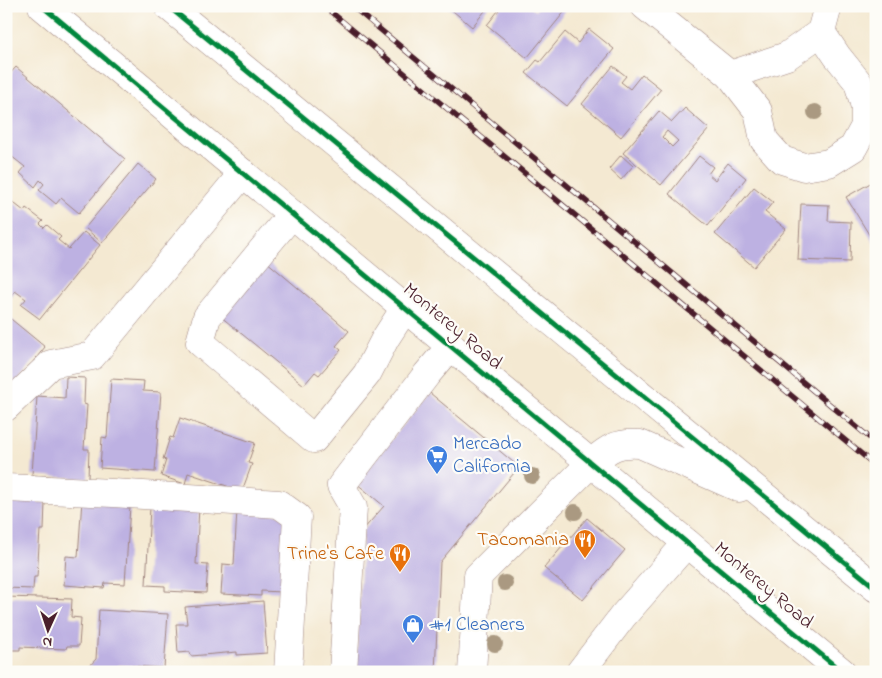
<svg xmlns="http://www.w3.org/2000/svg" width="882" height="678" viewBox="0 0 882 678" font-family="'Indie Flower',sans-serif">
  <style>
    .building { fill: #bdb1e2; fill-rule: evenodd }
    .lines { fill: none; stroke-linecap: round; stroke-linejoin: round }
    .minor-casing { stroke: #9f847e; stroke-width: 29 }
    .major-casing { stroke: #9f847e; stroke-width: 29 }
    .minor { stroke: #fff; stroke-width: 28 }
    .major { stroke: #fff; stroke-width: 28 }
    .rail-casing { stroke: #4a1f2b; stroke-width: 5.5 }
    .rail { stroke: #fdfcf7; stroke-width: 4; stroke-dasharray: 11; stroke-linecap: butt }
    .cycleway-casing { stroke: #fdfcf7; stroke-width: 8 }
    .cycleway { stroke: #00873e; stroke-width: 5 }
    .tree { fill: #aa9981 }
    .labels { text-anchor: middle; dominant-baseline: central; stroke-width: 4.5; stroke-linejoin: round; paint-order: stroke }
    .street-label { font-size: 20px; fill: #4a1f2b; stroke: #fdfcf7 }
    .shop-label { font-size: 20px; fill: #366cbe; stroke: #fdfcf7; text-anchor: start }
    .food-label { font-size: 20px; fill: #c56008; stroke: #fdfcf7; text-anchor: end }
  </style>
  <rect width="100%" height="100%" fill="#fdfcf7"/>
  <filter id="ink" filterUnits="userSpaceOnUse"><feTurbulence type="fractalNoise" baseFrequency=".02" numOctaves="2"/><feDisplacementMap in="SourceGraphic" scale="10" xChannelSelector="R" yChannelSelector="G"/><feConvolveMatrix kernelMatrix="1 2 1 2 8 2 1 2 1" color-interpolation-filters="sRGB"/></filter>
  <filter id="wash" filterUnits="userSpaceOnUse"><feTurbulence type="fractalNoise" baseFrequency=".0096" numOctaves="4" result="noise"/><feDisplacementMap in="SourceGraphic" scale="20" xChannelSelector="R" yChannelSelector="G"/><feGaussianBlur stdDeviation="1.12" result="paint"/><feColorMatrix in="noise" values="0 0 0 0 0 0 0 0 0 0 0 0 0 0 0 0 0 1.4 0 .05"/><feComposite in="paint" operator="in"/></filter>
  <g filter="url(#wash)">
    <rect width="100%" height="100%" fill="#f4e9d2"/>
    <g id="blocks">
      <g class="building">
        <polygon points="447,6 489,6 472,27"/>
        <polygon points="502,6 529,6 535,11 539,6 562,6 566,10 527,58 487,25"/>
        <polygon points="589,29 614,49 567,106 526,73 537,60 540,62 565,32 578,43"/>
        <polygon points="613,66 626,76 621,82 630,89 642,74 661,89 621,137 582,104"/>
        <polygon points="16,67 125,159 79,213 61,198 56,204 39,190 44,184 40,180 35,187 20,173 25,167 6,152 6,78"/>
        <path d="M685 108 709 129 661 185 623 153 659 111 672 122ZM667 131 678 141 672 147 662 137Z"/>
        <polygon points="621,155 633,166 621,180 609,169"/>
        <polygon points="699,156 713,167 708,174 715,180 728,163 746,178 708,226 669,194"/>
        <polygon points="138,164 156,179 102,243 85,228"/>
        <polygon points="874,181 876,184 876,246 846,197"/>
        <polygon points="754,187 773,202 765,212 786,229 754,267 715,234"/>
        <polygon points="6,197 24,211 26,208 43,221 40,224 44,228 47,225 61,237 58,240 69,249 84,232 100,245 40,319 21,305 26,299 15,291 11,296 6,293"/>
        <polygon points="801,204 829,205 828,221 851,222 850,262 798,260"/>
        <polygon points="266,261 349,331 336,346 341,350 319,375 315,372 304,385 220,316"/>
        <polygon points="6,315 45,347 16,383 6,375"/>
        <polygon points="66,377 85,378 84,404 87,405 84,449 89,449 88,479 32,475 37,396 65,398"/>
        <polygon points="111,379 144,381 143,391 161,392 155,472 100,468 102,437 107,438"/>
        <polygon points="430,393 519,467 440,562 435,672 356,672 363,530 384,506 356,483"/>
        <polygon points="180,418 255,443 248,463 252,464 242,491 188,473 185,484 161,476 166,460 163,459 170,437 173,438"/>
        <polygon points="6,499 45,502 44,530 40,530 37,577 34,577 33,589 6,588"/>
        <polygon points="82,500 130,506 125,584 105,583 104,588 64,585 66,556 78,557"/>
        <polygon points="150,507 199,507 196,564 208,565 206,593 165,591 165,586 146,585"/>
        <polygon points="237,509 286,515 282,592 261,591 261,596 221,594 223,564 234,565"/>
        <polygon points="587,518 625,550 583,600 544,568"/>
        <polygon points="6,597 72,599 71,617 81,618 79,646 67,646 66,649 20,647 20,650 6,650"/>
        <polygon points="263,601 267,653 237,655 237,652 191,656 190,652 178,653 176,624 187,624 185,607"/>
        <polygon points="99,610 168,614 164,668 119,665 112,672 84,672 96,659"/>
      </g>
    </g>
  </g>
  <g filter="url(#ink)">
    <use href="#blocks" fill-opacity="0" stroke="#9f847e" stroke-width="1"/>
    <g class="lines">
      <g class="minor-casing">
        <g id="minor">
          <polyline points="645,6 730,75 787,56 821,32 828,6"/>
          <polyline points="730,75 758,111 764,140 782,160 804,167 829,163 853,148 865,126 865,107 858,82 837,56 821,32"/>
          <polyline points="292,214 207,317 200,342 314,439 367,374 385,339 405,308"/>
          <polyline points="6,407 51,364 92,356 243,173"/>
          <polyline points="6,488 113,493 279,504 297,517 288,672"/>
          <polyline points="343,672 353,507 341,486 427,374 451,346"/>
          <polyline points="472,672 478,576 591,463"/>
          <polyline points="580,672 623,616 687,543"/>
        </g>
      </g>
      <g class="major-casing">
        <g id="major">
          <polyline points="42,6 842,672"/>
          <polyline points="168,6 876,588"/>
          <path d="M591 463C609 448 617 442 640 444L739 488"/>
        </g>
      </g>
      <use href="#minor" class="minor"/>
      <use href="#major" class="major"/>
      <g class="rail-casing">
        <g id="rail">
          <polyline points="324,6 876,466"/>
          <polyline points="352,6 876,443"/>
        </g>
      </g>
      <use href="#rail" class="rail"/>
      <g class="cycleway-casing">
        <g id="cycleway">
          <polyline points="42,6 842,672"/>
          <polyline points="168,6 876,588"/>
        </g>
      </g>
      <use href="#cycleway" class="cycleway"/>
    </g>
    <g class="tree">
      <circle cx="815" cy="112" r="8"/>
      <circle cx="532" cy="476" r="8"/>
      <circle cx="575" cy="512" r="8"/>
      <circle cx="505" cy="583" r="8"/>
      <circle cx="495" cy="644" r="8"/>
    </g>
  </g>
  <defs>
    <g id="supermarket-pin" transform="scale(1.125)"><path d="M0 17L-7.5 6A9.5 9.5 0 1 1 7.5 6Z" fill="#3f7fe0" stroke="#fdfcf7"/><path d="M-6-5.5h2.5l.6 2H6L4.5 2H-2.5L-4.4-4H-6ZM-1.5 3.2a1.3 1.3 0 1 0 .1 0ZM3 3.2a1.3 1.3 0 1 0 .1 0Z" fill="#fff"/></g>
    <g id="restaurant-pin" transform="scale(1.125)"><path d="M0 17L-7.5 6A9.5 9.5 0 1 1 7.5 6Z" fill="#e8710a" stroke="#fdfcf7"/><path d="M-5-6h1v4h1v-4h1v4h1v-4h1v5L-1.5 .5V6h-2V.5L-5-1ZM5-6V6H3V1.5H1.5Q1.5-4 5-6Z" fill="#fff"/></g>
    <g id="shop-pin" transform="scale(1.125)"><path d="M0 17L-7.5 6A9.5 9.5 0 1 1 7.5 6Z" fill="#3f7fe0" stroke="#fdfcf7"/><path d="M-5-2.5h2.3a2.7 3.5 0 0 1 5.4 0H5L5.5 6h-11ZM-1.5-2.5h3a1.5 2.3 0 0 0-3 0Z" fill="#fff"/></g>
  </defs>
  <g fill-rule="evenodd">
    <use href="#supermarket-pin" x="437" y="456"/>
    <use href="#restaurant-pin" x="585" y="540"/>
    <use href="#restaurant-pin" x="400" y="554"/>
    <use href="#shop-pin" x="413" y="625"/>
  </g>
  <g class="labels">
    <g class="street-label">
      <text transform="translate(452 327) rotate(40)">Monterey Road</text>
      <text transform="translate(763 586) rotate(40)">Monterey Road</text>
    </g>
    <g class="shop-label">
      <text x="453" y="444">Mercado<tspan x="453" dy="23">California</tspan></text>
      <text x="429" y="625">#1 Cleaners</text>
    </g>
    <g class="food-label">
      <text x="569" y="540">Tacomania</text>
      <text x="384" y="554">Trine's Cafe</text>
    </g>
  </g>
  <rect width="882" height="678" fill="none" stroke="#fdfcf7" stroke-width="25"/>
  <g transform="translate(48 630) rotate(183)" stroke="#fdfcf7" stroke-width="4" paint-order="stroke">
  <path d="M0-4L9 19L0 12L-9 19Z" fill="#4a1f2b"/>
  <text y="-8" font-size="14" font-weight="bold" text-anchor="middle" fill="#4a1f2b">N</text>
  </g>
</svg>
